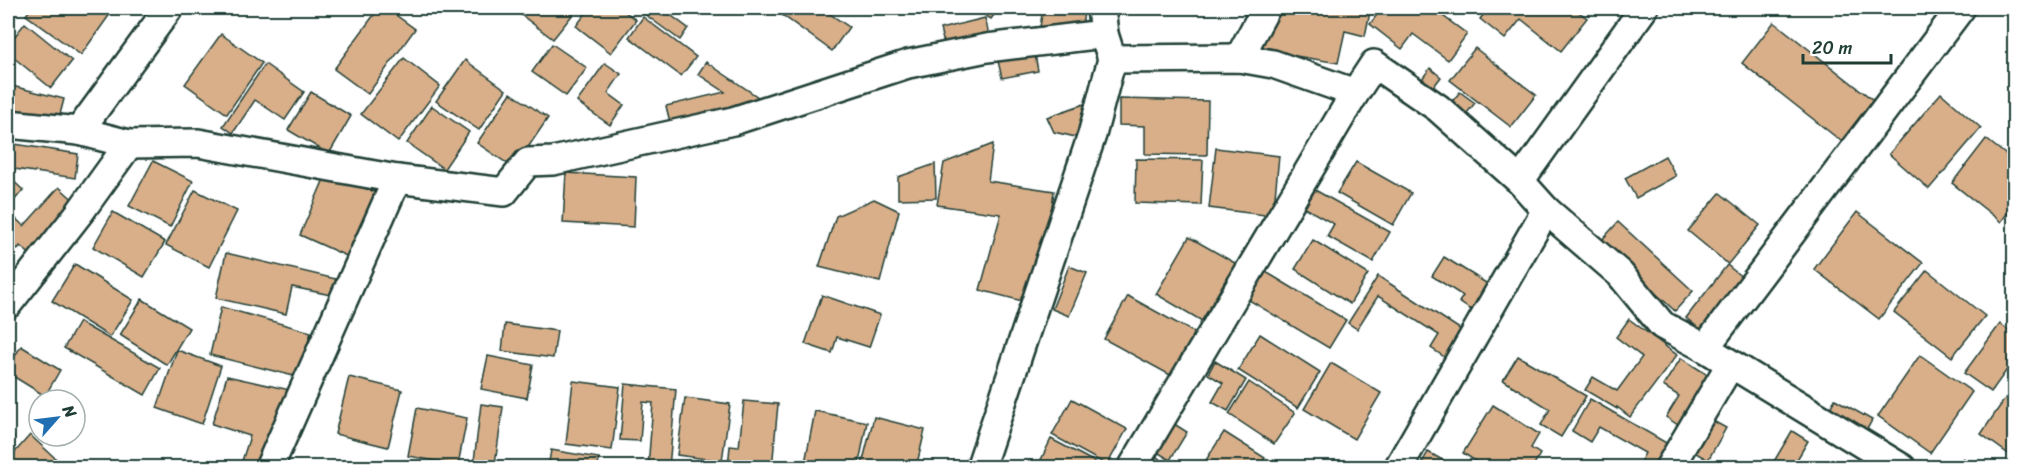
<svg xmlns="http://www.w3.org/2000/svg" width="2022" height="475" viewBox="0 0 2022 475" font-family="Sriracha,sans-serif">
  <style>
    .building { fill: #d9af8a; stroke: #1f3d34; stroke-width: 1.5 }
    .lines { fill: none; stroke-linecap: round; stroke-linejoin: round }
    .street-casing { stroke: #1f3d34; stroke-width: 32 }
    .street { stroke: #fff; stroke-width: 27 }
  </style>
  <rect width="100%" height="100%" fill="#fff"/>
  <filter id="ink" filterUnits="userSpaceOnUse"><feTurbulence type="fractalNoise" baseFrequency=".0167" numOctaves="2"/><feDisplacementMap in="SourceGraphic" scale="12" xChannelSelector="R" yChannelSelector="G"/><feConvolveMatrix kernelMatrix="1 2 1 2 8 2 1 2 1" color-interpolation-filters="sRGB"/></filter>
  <g filter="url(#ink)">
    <g class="building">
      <polygon points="31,8 110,8 113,10 81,55 26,15"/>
      <polygon points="379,8 386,8 415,29 368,94 334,69"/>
      <polygon points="506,8 519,8 515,14"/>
      <polygon points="524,8 578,8 553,39 520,14"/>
      <polygon points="590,8 620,8 636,20 611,53 576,26"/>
      <polygon points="641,8 661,8 688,28 680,40 639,10"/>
      <polygon points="786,8 821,8 849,27 832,51 781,14"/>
      <polygon points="973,8 999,8 991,19"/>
      <polygon points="1043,8 1084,8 1082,32 1040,27"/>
      <polygon points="1280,8 1353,8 1370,12 1365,36 1345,31 1338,63 1260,50"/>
      <polygon points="1382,8 1432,8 1467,34 1448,60 1413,34 1402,49 1370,24"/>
      <polygon points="1489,8 1573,8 1587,18 1561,51 1521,19 1505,39 1480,19"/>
      <polygon points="643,17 696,57 681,76 629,37"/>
      <polygon points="985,18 989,35 945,47 940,29"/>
      <polygon points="1774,22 1873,100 1841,141 1742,63"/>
      <polygon points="25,23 72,61 51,88 8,53 8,45"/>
      <polygon points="221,34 262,63 227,114 185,84"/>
      <polygon points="552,44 587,68 566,96 532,72"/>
      <polygon points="1475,48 1536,95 1511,127 1450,80"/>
      <polygon points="1035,54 1038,71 1002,78 998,61"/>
      <polygon points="404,58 440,86 398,142 361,114"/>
      <polygon points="465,60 506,90 479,130 436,101"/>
      <polygon points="706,62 758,97 751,108 744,104 670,122 666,106 725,92 698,74"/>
      <polygon points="605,63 621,74 608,93 624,105 610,125 577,102"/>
      <polygon points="265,64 304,92 285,120 255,100 233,133 223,126"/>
      <polygon points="1430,68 1441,77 1427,95 1416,87"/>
      <polygon points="8,85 64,99 58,122 8,110"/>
      <polygon points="311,92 351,116 329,154 288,130"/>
      <polygon points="1460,92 1475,103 1459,123 1444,111"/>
      <polygon points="511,93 548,118 514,168 477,143"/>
      <polygon points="1941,93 1981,128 1929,189 1889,154"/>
      <polygon points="1119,99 1208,101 1207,155 1145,154 1145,126 1119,125"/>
      <polygon points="1087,103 1080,138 1054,132 1047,117"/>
      <polygon points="432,106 469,132 444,169 407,143"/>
      <polygon points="1986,139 2014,161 2014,204 2001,222 1952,183"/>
      <polygon points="8,143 78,154 75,178 8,168"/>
      <polygon points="993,144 988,181 1054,191 1050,221 1048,221 1026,302 980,290 1001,214 937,205 944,163"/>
      <polygon points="1216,148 1279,156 1273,216 1209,208"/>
      <polygon points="1665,156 1676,176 1636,198 1625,178"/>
      <polygon points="1136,159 1203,160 1201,205 1135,203"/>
      <polygon points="153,161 193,181 170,227 129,206"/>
      <polygon points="1356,162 1411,193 1393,225 1337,193"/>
      <polygon points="935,164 936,198 898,199 898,177"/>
      <polygon points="327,172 381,195 353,259 300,235"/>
      <polygon points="566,173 636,177 634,227 563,223"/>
      <polygon points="8,176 23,190 8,208"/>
      <polygon points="59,187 78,204 32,256 20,246 18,249 8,240 8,212 24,226"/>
      <polygon points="195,190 237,211 209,267 166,245"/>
      <polygon points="1315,190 1390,232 1373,262 1327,236 1334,224 1305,208"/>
      <polygon points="1720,193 1760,225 1728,264 1688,231"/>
      <polygon points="874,199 899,211 880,282 819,267 836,216"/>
      <polygon points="113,212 165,242 144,277 93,247"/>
      <polygon points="1857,212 1923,263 1879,319 1814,269"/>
      <polygon points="1618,222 1693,291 1675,311 1600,242"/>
      <polygon points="1189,237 1235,263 1202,321 1156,294"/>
      <polygon points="1313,240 1368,274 1350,304 1295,269"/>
      <polygon points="226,253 340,280 336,296 292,287 286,314 216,298"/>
      <polygon points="1444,257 1491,286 1474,312 1459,302 1463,296 1432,276"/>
      <polygon points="75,264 133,300 110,337 52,301"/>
      <polygon points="1727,265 1743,278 1701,330 1686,318"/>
      <polygon points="1069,266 1087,273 1069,316 1052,309"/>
      <polygon points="1927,270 1985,316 1952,357 1894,312"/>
      <polygon points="1266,272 1346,320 1329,348 1249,300"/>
      <polygon points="1378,276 1463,331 1446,358 1431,348 1439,335 1378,296 1357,329 1348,323"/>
      <polygon points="822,295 880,315 869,347 837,337 832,353 805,344"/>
      <polygon points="1128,296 1195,333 1172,376 1104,339"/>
      <polygon points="142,299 189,328 167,365 120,335"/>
      <polygon points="221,307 311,332 298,377 210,355"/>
      <polygon points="1629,319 1677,355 1630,417 1617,407 1617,409 1585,390 1593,377 1617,391 1642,357 1616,337"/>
      <polygon points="79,322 160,368 145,395 64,348"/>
      <polygon points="505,324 557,331 553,358 502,351"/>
      <polygon points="2000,324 2014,334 2014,360 1991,392 1964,373"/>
      <polygon points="1260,334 1320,372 1298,408 1238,370"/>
      <polygon points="21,346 60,370 45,396 8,373 8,367"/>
      <polygon points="177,350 221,366 202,424 157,408"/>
      <polygon points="1920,355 1972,392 1930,453 1878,416"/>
      <polygon points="488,356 533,365 527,398 481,389"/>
      <polygon points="1518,356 1586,396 1561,437 1541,425 1550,409 1503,380"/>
      <polygon points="1681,358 1708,375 1684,429 1666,417 1679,396 1663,386"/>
      <polygon points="1215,361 1246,380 1228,411 1212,402 1223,383 1208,374"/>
      <polygon points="1331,363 1381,393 1354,439 1304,409"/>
      <polygon points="227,376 290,390 263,467 242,461 250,436 212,424"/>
      <polygon points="349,377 402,390 388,447 335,434"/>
      <polygon points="573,381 620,387 612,450 566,444"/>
      <polygon points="1249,382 1295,413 1274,444 1229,414"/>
      <polygon points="625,384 676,389 669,468 648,468 653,403 643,402 640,441 620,440"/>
      <polygon points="2013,387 2014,388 2014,458 1981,434"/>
      <polygon points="685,398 730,404 722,461 677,455"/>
      <polygon points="1072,399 1127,429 1107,465 1052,435"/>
      <polygon points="1590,399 1675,448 1664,468 1637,468 1645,453 1599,427 1590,442 1572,431"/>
      <polygon points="1835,399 1872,420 1864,435 1827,414"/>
      <polygon points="744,401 778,404 772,468 728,467 730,446 739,447"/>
      <polygon points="481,404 503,407 495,464 474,461"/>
      <polygon points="1493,405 1539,434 1531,448 1540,454 1532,468 1486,468 1463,453"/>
      <polygon points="417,408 467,418 458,465 408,456"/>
      <polygon points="815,411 867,422 858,468 804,468"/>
      <polygon points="874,417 925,430 916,468 861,468"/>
      <polygon points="1706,417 1726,428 1708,460 1689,449"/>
      <polygon points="1171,422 1187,432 1170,460 1154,450"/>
      <polygon points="8,431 14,437 8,444"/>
      <polygon points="1792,431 1808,441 1792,468 1770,468"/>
      <polygon points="1224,432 1265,458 1259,468 1201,468"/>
      <polygon points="30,435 66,468 8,468 8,460"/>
      <polygon points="1051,439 1106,468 1037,468"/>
      <polygon points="551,450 599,458 598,468 548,468"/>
      <polygon points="1428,452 1457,468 1419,468"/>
      <polygon points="1154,455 1166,463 1163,468 1145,468"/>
      <polygon points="1963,458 1979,468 1957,468"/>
      <polygon points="775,462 797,465 797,468 774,468"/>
      <polygon points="360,463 379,468 359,468"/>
    </g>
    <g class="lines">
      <g class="street-casing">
        <g id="street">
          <polyline points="1239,58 1266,8"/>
          <polyline points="1112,59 1239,58 1273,64 1355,93 1374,64 1438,108 1520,181 1546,210 1620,274 1662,325 1705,348 1902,468"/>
          <polyline points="8,124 79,131 129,144 198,143 397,179 504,192 528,162 553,161 733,121 908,64 987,48 1104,34"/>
          <polyline points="79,131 169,8"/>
          <polyline points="1520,181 1644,8"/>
          <polyline points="8,304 80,212 129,144"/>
          <polyline points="1705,348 1961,8"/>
          <polyline points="269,468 397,179"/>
          <polyline points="980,468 1092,135 1112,59 1104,34 1101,8"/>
          <polyline points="1132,468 1355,93"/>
          <polyline points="1398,468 1546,210"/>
          <polyline points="1669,468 1730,365"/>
        </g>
      </g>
      <use href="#street" class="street"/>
    </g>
  </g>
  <rect width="2022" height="475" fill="none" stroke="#fff" stroke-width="30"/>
  <rect x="15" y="15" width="1992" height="445" fill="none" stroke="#1f3d34" stroke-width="2" filter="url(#ink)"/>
  <g transform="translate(57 418) rotate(62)"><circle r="28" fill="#ffffff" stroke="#a5b1ae" stroke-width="1.5"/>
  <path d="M0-4.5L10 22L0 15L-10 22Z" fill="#1f6fb2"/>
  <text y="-9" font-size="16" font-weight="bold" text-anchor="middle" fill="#1f3d34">N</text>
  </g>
  <path d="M1803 54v9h88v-9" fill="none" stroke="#1f3d34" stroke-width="3"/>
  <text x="1812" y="54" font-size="18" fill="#1f3d34" stroke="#ffffff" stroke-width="4.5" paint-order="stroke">20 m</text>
</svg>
